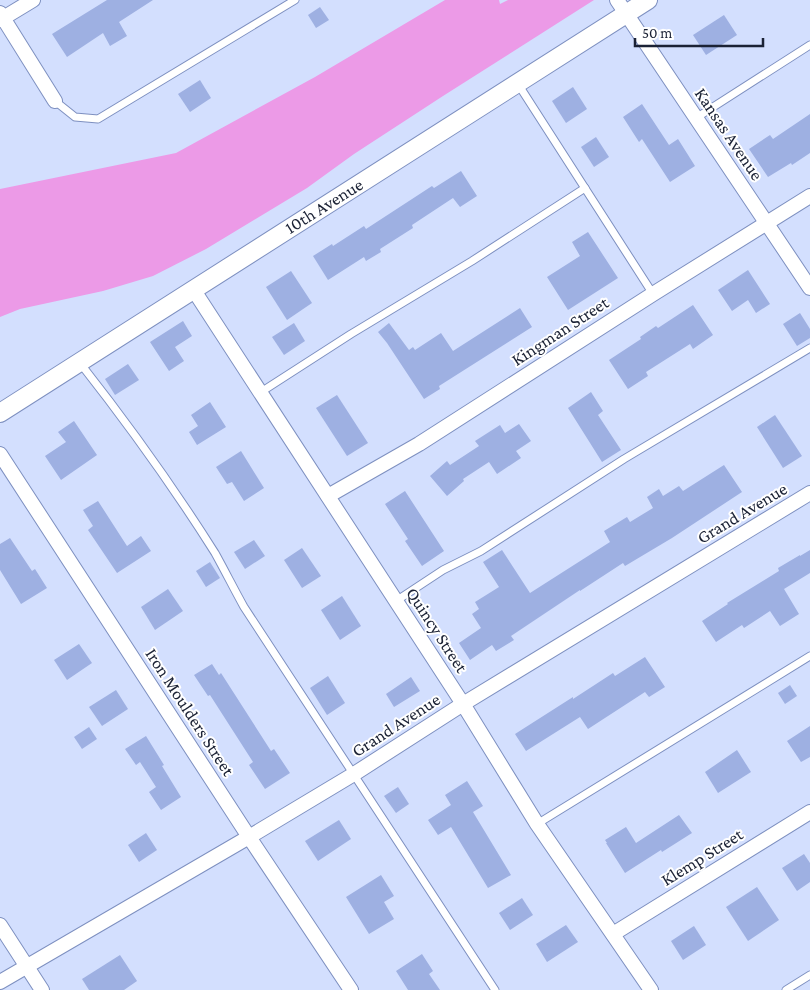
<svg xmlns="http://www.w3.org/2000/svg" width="810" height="990" viewBox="0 0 810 990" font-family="'Crimson Pro',serif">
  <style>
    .green { fill: #ec9ae7 }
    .building { fill: #9eb0e2 }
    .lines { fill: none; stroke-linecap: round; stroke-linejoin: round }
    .service-casing { stroke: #7e90c0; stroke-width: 9 }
    .minor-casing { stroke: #7e90c0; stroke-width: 16 }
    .tertiary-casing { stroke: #7e90c0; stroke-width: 20 }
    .service { stroke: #fff; stroke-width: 7 }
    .minor { stroke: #fff; stroke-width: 14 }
    .tertiary { stroke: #fff; stroke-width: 18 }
    .labels { text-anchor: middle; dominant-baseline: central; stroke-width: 4; stroke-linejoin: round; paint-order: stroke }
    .street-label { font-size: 18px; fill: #1b2235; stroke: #fff }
  </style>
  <rect width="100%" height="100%" fill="#d3dffe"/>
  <polygon class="green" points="445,0 499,0 500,4 508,0 594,0 443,96 354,154 307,188 206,249 153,276 103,291 20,309 0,317 0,189 176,153 315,77"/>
  <g class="building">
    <polygon points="107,0 153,0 119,22 127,36 110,46 103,33 67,57 52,34"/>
    <polygon points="320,7 329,20 316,28 308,15"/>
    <polygon points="724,15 737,35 706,55 693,35"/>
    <polygon points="200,80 211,98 190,112 178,94"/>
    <polygon points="573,87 587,109 566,123 552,101"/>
    <polygon points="642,104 669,145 678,139 695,166 670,182 642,139 639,142 623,117"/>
    <polygon points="810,114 810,153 792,165 791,163 768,177 749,149 770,135 773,139"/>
    <polygon points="596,137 609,157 594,167 581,147"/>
    <polygon points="461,171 477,196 460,207 453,198 412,225 413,228 380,249 381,252 366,261 364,257 328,280 313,256 332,244 333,246 364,226 366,229 432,186 434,188"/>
    <polygon points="588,232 618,278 568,310 547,277 580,256 572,242"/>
    <polygon points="748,270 770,304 756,313 748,300 732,311 718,290"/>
    <polygon points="291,271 312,303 287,320 266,287"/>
    <polygon points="693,305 713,335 693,349 690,344 646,372 648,376 628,389 609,360 641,339 640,337 656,326 658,328"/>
    <polygon points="520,308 532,327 439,386 440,389 424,399 387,343 378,332 389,323 409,350 413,347 415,350 441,333 453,351"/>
    <polygon points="800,313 810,329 810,338 797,346 783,324"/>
    <polygon points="183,321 192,336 175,347 184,361 169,371 150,342"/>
    <polygon points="294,323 305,341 284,355 272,337"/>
    <polygon points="128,364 139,380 115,395 105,379"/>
    <polygon points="591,392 603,411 598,415 621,450 602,462 568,408"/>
    <polygon points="337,395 368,443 347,456 316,408"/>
    <polygon points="210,402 226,427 197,445 189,432 198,426 191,415"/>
    <polygon points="775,415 802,456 783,468 757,427"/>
    <polygon points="74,421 97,455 61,480 45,456 66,442 58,432"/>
    <polygon points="519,424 531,441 516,451 521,458 497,474 489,462 463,479 464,481 447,496 430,476 447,461 450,465 479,446 475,441 500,425 505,433"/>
    <polygon points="241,451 264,488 244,501 232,482 227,484 216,467"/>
    <polygon points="724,465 742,492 672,538 625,566 623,563 580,591 580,590 511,636 514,640 496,651 492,645 470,660 459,643 481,628 472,614 479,609 475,602 499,587 483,562 502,550 530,593 610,542 604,531 627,517 630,522 653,508 647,497 659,489 663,496 679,486 683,491"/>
    <polygon points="405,491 444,551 422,566 405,541 408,539 385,504"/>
    <polygon points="98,501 127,546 141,536 151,551 117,573 88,530 93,526 83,510"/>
    <polygon points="10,538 32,571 35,569 47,588 21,604 0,570 0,544"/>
    <polygon points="254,540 265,556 245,569 234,552"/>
    <polygon points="302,548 321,576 302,588 284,560"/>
    <polygon points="810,550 810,573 784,589 799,614 780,626 770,611 744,628 742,625 716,642 702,621 728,604 727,603 779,571 778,568 800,555 800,556"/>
    <polygon points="210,562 220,578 206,587 196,571"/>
    <polygon points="168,589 183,611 155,630 141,607"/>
    <polygon points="342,596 361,626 340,640 321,610"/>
    <polygon points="79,644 92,663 67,680 54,660"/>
    <polygon points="645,657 665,687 649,697 645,692 588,729 580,717 526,751 515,734 573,697 573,699 613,673 615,676"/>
    <polygon points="212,664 219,675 221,673 271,751 274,749 290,773 265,789 249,765 253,762 210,695 208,696 194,675"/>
    <polygon points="328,676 345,703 327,715 310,688"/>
    <polygon points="411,677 420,691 394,707 386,694"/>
    <polygon points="790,685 797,696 785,704 778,693"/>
    <polygon points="116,690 128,709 102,726 89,707"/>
    <polygon points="810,726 810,757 801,762 787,741"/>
    <polygon points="89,727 97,739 82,749 74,737"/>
    <polygon points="146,736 164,765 162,766 181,797 161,810 149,792 156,787 140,762 136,765 125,749"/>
    <polygon points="737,750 751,772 718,793 705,772"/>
    <polygon points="467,781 483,806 473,812 511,875 488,888 451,827 438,835 428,820 451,805 445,795"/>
    <polygon points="398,787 409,804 396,813 384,796"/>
    <polygon points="679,815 692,833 662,852 661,850 625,873 606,843 607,843 605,840 626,827 636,843"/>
    <polygon points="339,820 351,839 318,861 305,841"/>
    <polygon points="146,833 157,850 139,862 128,845"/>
    <polygon points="804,854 810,863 810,882 797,891 782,868"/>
    <polygon points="381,875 394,896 384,902 394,919 369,934 346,897"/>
    <polygon points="757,887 779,920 748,941 726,907"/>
    <polygon points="522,898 533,915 510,930 499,913"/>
    <polygon points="566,925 578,942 547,962 536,944"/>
    <polygon points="694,926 706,945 683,960 671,941"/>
    <polygon points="422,954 433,971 429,974 440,990 408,990 396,971"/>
    <polygon points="120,955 137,981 124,990 89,990 82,979"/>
  </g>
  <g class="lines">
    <g class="service-casing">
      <g id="service">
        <polyline points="518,84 653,294"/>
        <polyline points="55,101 75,117 98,119 295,0"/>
        <polyline points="696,118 810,45"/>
        <path d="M80 363C128 424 174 488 215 553 225 571 234 589 244 607L495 990"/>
        <polyline points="261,392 351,334 472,261 585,188"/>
        <polyline points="396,601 443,570 481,551 624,459 810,348"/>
        <polyline points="537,824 810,656"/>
        <polyline points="786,990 810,975"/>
      </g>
    </g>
    <g class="minor-casing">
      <g id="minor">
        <polyline points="617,0 810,288"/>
        <polyline points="0,13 55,101"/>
        <polyline points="0,20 33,0"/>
        <polyline points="193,289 463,704 537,824 651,990"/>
        <polyline points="0,454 249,837 351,990"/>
        <polyline points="328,496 419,444 653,294 810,196"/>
        <polyline points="0,925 42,990"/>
        <polyline points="613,934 810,812"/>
        <polyline points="0,982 249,837 354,774 463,704 810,493"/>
      </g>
    </g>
    <g class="tertiary-casing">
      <polyline id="tertiary" points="0,413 648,0"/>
    </g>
    <use href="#service" class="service"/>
    <use href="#minor" class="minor"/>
    <use href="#tertiary" class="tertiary"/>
  </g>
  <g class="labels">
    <g class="street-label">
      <text transform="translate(729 134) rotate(56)">Kansas Avenue</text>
      <text transform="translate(324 206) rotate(-32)">10th Avenue</text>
      <text transform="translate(560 331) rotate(-33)">Kingman Street</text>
      <text transform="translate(742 513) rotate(-31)">Grand Avenue</text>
      <text transform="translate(437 630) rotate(57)">Quincy Street</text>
      <text transform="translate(190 712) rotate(57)">Iron Moulders Street</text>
      <text transform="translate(396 725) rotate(-33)">Grand Avenue</text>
      <text transform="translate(702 857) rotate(-32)">Klemp Street</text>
    </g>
  </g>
  <path d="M635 38v8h128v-8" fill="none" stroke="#1b2235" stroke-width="2.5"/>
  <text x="642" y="38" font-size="15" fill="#1b2235" stroke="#ffffff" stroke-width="4" paint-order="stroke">50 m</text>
</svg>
